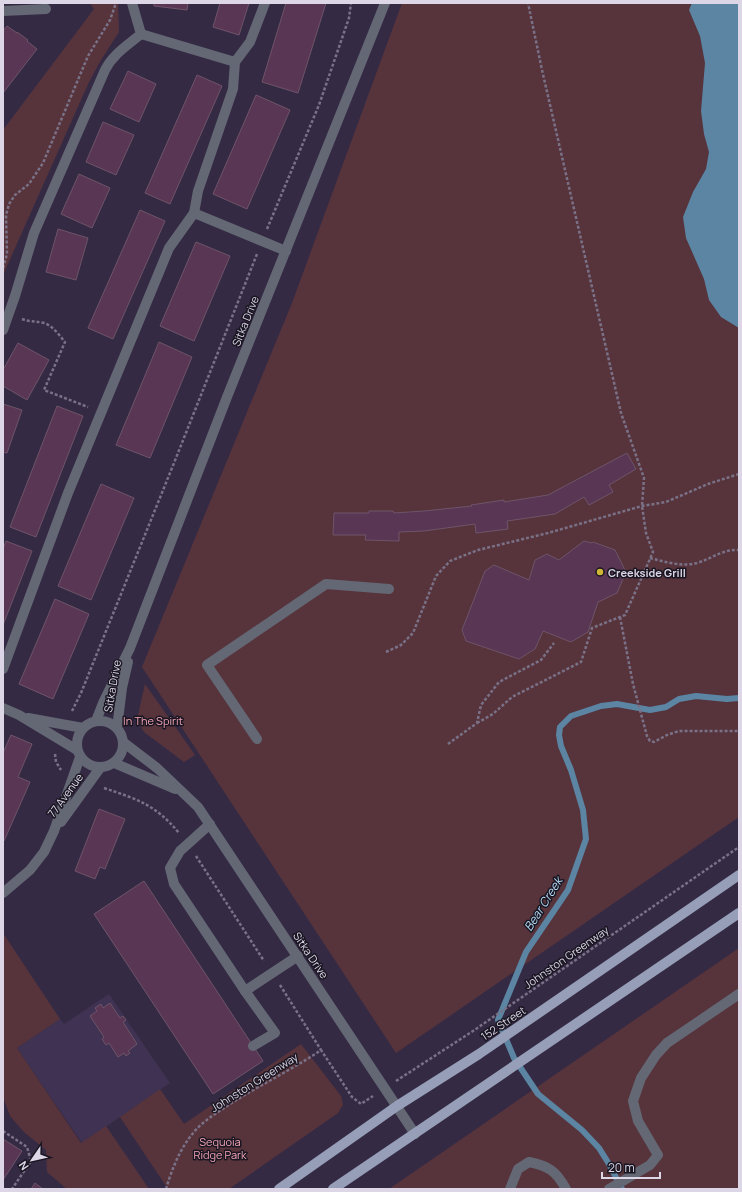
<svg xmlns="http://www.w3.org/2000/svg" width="742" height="1192" viewBox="0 0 742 1192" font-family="Manrope,sans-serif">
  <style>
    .built { fill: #3f3252 }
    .green { fill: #57343c }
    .water { fill: #5b85a3 }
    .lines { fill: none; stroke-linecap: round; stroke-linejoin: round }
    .stream { stroke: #5b85a3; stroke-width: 6 }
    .building { fill: #593653; stroke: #6e5469 }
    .path { stroke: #7a7187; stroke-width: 2.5; stroke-dasharray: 3 2; stroke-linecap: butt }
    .minor { stroke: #646875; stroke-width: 10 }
    .major { stroke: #969eb8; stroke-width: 10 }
    .poi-dot { fill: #d0b837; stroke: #1a1621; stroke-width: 1.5 }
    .labels { text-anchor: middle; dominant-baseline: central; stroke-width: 3; stroke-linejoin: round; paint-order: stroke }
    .street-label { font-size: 11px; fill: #dcd6e7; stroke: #1a1621 }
    .poi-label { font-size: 11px; font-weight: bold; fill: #dcd6e7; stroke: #1a1621; text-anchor: start }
    .park-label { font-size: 11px; fill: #f5a6b8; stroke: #1a1621 }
    .water-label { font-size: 12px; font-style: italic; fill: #b5ddf9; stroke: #1a1621 }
  </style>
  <rect width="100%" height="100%" fill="#352a44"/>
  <polygon class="built" points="109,994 170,1083 82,1143 17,1048 60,1019 64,1024"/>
  <g class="green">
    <polygon points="90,3 118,3 119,32 101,60 89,82 3,275 3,130 94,9"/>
    <polygon points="402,3 739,3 739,817 396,1053 142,667 292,303"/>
    <polygon points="145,684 195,755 184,762 144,732 137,720"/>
    <polygon points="3,933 60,1019 17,1048 81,1143 106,1126 149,1189 67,1189 47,1172 46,1150 24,1132 10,1116 3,1097"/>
    <polygon points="739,948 739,1189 389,1189"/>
    <polygon points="301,1044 341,1096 343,1105 338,1113 229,1189 168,1189 120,1117 160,1089 184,1124"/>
  </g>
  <polygon class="water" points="692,3 739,3 739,328 721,317 709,300 704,279 686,238 683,217 693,192 706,169 709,152 704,134 701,111 705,63 700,36 689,10"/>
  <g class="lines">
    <polyline class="stream" points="622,1189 609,1164 599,1148 582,1130 538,1094 514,1058 498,1020 526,952 568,890 586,839 583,810 571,770 561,746 559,735 560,727 571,716 601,706 617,704 650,710 666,707 679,699 696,696 727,699 739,698"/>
  </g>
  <g class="building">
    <polygon points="154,3 188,3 187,10 154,6"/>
    <polygon points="220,3 249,3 239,35 213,27"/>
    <polygon points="286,3 326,3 298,93 262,82"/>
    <polygon points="7,26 17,33 17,32 28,40 27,41 37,49 3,93 3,31"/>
    <polygon points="128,71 156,84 139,122 110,109"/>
    <polygon points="197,75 222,86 170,204 145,193"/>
    <polygon points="256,95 290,110 247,209 213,194"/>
    <polygon points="103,122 134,135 116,175 86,162"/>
    <polygon points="79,174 110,188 92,228 61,214"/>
    <polygon points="140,210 165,221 113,339 88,328"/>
    <polygon points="58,229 88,238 76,280 46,272"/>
    <polygon points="196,242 230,256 194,341 160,326"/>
    <polygon points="159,342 192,357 150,458 116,445"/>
    <polygon points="18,343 49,360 27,400 3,386 3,370"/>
    <polygon points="3,404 22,410 7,453 3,452"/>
    <polygon points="57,406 83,416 36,537 10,527"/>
    <polygon points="627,453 636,469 609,485 613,492 589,505 584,497 555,514 507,521 508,529 476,533 475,524 424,531 399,532 399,541 365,540 366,535 333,535 334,513 369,513 369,511 393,511 394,513 424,511 472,506 471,505 504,500 504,502 548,495"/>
    <polygon points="101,484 134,498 91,600 58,586"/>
    <polygon points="6,541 32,551 3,625 3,549"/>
    <polygon points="584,541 591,543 593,542 615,550 626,572 617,593 598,602 588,632 571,642 543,631 535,649 519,659 466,641 462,630 485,571 494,565 529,580 535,560 547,554 559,560"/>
    <polygon points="55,599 89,614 53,699 19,684"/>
    <polygon points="11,735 32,744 18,777 30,782 4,841 3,841 3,753"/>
    <polygon points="99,809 125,819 105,869 100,867 95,879 75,871"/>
    <polygon points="144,881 263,1061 213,1094 94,914"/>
    <polygon points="110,1003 120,1018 123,1016 126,1020 123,1022 137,1044 128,1051 130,1053 126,1056 124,1053 118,1057 109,1043 106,1045 102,1039 104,1037 90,1016 97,1011 95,1008 101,1004 103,1008"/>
    <polygon points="3,1139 22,1151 3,1180"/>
    <polygon points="35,1183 43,1189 31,1189"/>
  </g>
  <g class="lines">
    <g class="path">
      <polyline points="267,229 319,105 349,18 351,3"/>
      <polyline points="3,268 7,254 6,215 9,204 15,195 29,184 43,163 88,56 110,20 116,3"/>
      <path d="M22 319C29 322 36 321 44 323 53 326 59 335 65 342L44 390 88 407"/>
      <path d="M650 558C665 562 682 567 697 563 713 558 723 549 739 550"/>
      <polyline points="620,617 633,684 647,736 650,741 654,742 667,735 679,731 739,731"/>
      <polyline points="386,652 401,645 413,633 436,576 450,561 478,550 548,533 642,506 666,502 708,484 739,474"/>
      <polyline points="72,711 81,693 174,463 257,254"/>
      <polyline points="477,723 493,714 512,697 581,662 592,628 625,615 653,552 646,533 642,506 644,478 621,413 542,70 528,3"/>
      <polyline points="448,744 477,723 481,705 499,682 541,660 554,643"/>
      <polyline points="55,754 56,762 61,770"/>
      <path d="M104 788C137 799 156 805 179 833"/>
      <polyline points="196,856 264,961"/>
      <polyline points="280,985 321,1050"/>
      <polyline points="396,1081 473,1031 739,847"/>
      <polyline points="3,1131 27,1147 31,1161 12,1189"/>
      <path d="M166 1189C173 1165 184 1139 203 1123 209 1118 215 1114 221 1110 253 1088 289 1072 321 1050L352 1097 361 1104 373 1096"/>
    </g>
    <g class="minor">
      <polyline points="3,11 46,9"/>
      <polyline points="141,34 235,62"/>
      <polyline points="194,213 286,251"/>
      <path d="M3 330 15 296 34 233 105 70C113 54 128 45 141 34L132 3"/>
      <polyline points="3,669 68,493 169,248 194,213 198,191 233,89 235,62 250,42 265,3"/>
      <polyline points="3,708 19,715 77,750"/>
      <polyline points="28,718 83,728"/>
      <circle cx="100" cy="744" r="23"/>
      <polyline points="96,721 103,703 130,648 227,397 385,3"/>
      <polyline points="117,728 122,688 128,662"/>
      <polyline points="257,739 207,665 326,584 389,589"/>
      <polyline points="123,742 157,768 198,807 415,1134"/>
      <polyline points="114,763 175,789"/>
      <polyline points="61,822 100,768"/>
      <polyline points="210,824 180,851 170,868 174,884 245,991 275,1033 253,1046"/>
      <polyline points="3,893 30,870 44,852 54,831 80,757"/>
      <polyline points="245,991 298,956"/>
      <path d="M510 1189 518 1169 529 1162C549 1166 556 1171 566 1189"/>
      <polyline points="609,1189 650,1165 658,1155 638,1121 633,1101 641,1078 656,1055 667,1043 739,994"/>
    </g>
    <g class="major">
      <polyline points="279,1189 397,1106 479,1054 739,875"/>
      <polyline points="333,1189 739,913"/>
    </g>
  </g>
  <circle class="poi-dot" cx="600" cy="572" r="4"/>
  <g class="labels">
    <g class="street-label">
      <text transform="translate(245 321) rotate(-68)">Sitka Drive</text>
      <text transform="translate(112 686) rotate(-80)">Sitka Drive</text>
      <text transform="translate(65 795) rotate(-54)">77 Avenue</text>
      <text transform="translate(311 955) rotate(56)">Sitka Drive</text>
      <text transform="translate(566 957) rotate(-35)">Johnston Greenway</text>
      <text transform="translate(503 1023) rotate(-34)">152 Street</text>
      <text transform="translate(254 1082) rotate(-32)">Johnston Greenway</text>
    </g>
    <g class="poi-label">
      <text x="608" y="572">Creekside Grill</text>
    </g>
    <g class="park-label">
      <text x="153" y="720">In The Spirit</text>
      <text x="220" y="1141">Sequoia<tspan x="220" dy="13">Ridge Park</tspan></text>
    </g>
    <g class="water-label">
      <text transform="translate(543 904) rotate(-58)">Bear Creek</text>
    </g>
  </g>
  <rect width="742" height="1192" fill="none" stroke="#dcd6e7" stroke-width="8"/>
  <g transform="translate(32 1160) rotate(236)" stroke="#1a1621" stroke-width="3" paint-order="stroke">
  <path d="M0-3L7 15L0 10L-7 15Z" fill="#dcd6e7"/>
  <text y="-6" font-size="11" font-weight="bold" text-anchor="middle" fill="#dcd6e7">N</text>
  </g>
  <path d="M602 1172v6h58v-6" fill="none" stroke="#dcd6e7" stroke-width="2"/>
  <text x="608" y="1172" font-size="12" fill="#dcd6e7" stroke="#1a1621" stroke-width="3" paint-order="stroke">20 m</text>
</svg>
